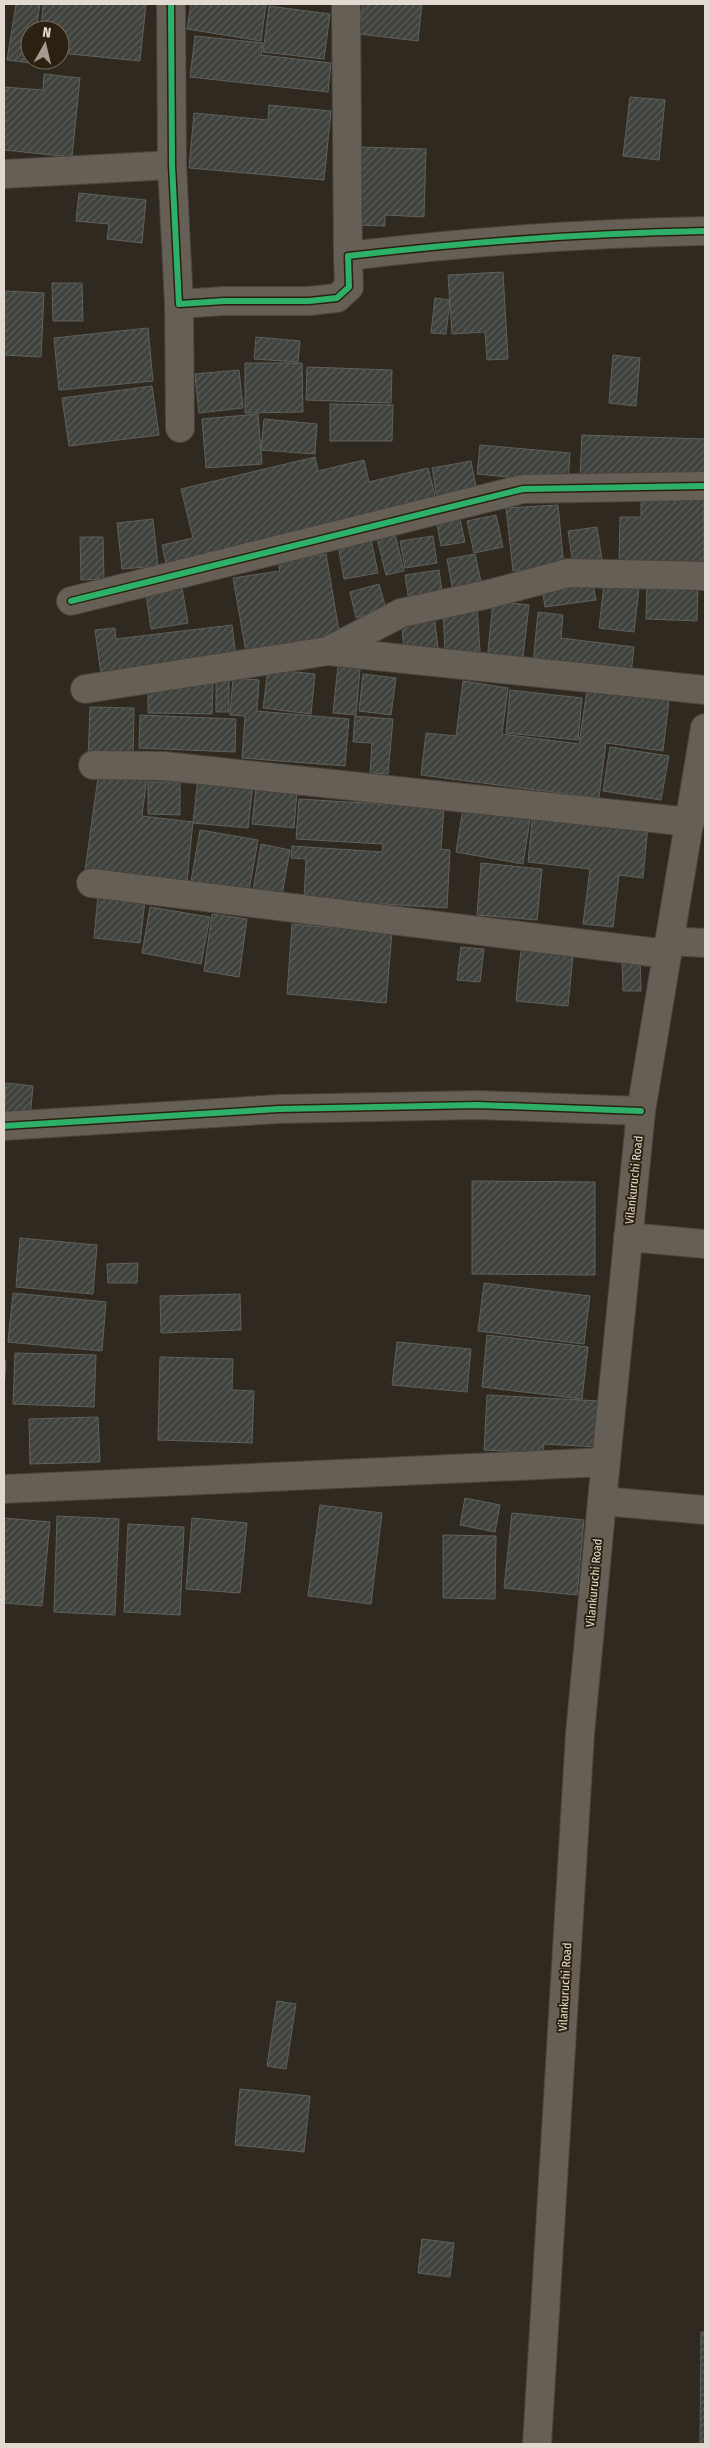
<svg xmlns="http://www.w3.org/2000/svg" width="709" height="2448" viewBox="0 0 709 2448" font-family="'Fira Sans Condensed',sans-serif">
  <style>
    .building { fill: url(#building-hatch); stroke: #5f615d }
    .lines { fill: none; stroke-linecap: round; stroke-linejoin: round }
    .minor-casing { stroke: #4b443d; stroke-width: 30 }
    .major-casing { stroke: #4b443d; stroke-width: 30 }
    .minor { stroke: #655f56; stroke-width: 28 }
    .major { stroke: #665f55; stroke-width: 28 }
    .cycleway-casing { stroke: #2c2110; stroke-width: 9 }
    .cycleway { stroke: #2db169; stroke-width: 6 }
    .labels { text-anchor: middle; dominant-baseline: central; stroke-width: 4; stroke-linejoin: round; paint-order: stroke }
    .street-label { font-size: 12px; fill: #e2dad0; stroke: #2c2110 }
  </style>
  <defs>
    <pattern id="building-hatch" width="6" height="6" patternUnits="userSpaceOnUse" patternTransform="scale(1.25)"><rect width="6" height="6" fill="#40423e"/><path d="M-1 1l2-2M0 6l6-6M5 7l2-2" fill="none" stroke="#5b5d59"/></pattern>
  </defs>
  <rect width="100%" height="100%" fill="#30291f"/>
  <g class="building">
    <polygon points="16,4 40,4 36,30 30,30 31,63 7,60"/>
    <polygon points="43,4 146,4 140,61 60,53 60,30 41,30"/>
    <polygon points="191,4 266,4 261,41 187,29"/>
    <polygon points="363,4 422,4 418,41 359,34"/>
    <polygon points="269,6 330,14 324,59 263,52"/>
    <polygon points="195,36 263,43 261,55 331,63 328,92 190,77"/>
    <polygon points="44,74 80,78 72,157 4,150 4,87 43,90"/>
    <polygon points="630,97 665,100 659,160 623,156"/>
    <polygon points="269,105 331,111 324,180 189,168 194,113 268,120"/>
    <polygon points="359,147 426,149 424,217 385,215 385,226 356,225"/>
    <polygon points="79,193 146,200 142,243 107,239 109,224 76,221"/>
    <polygon points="503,272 508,359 487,360 485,332 452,334 448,275"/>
    <polygon points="52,283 82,283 83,321 53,321"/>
    <polygon points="4,291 44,293 41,357 4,355"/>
    <polygon points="435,298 450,300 446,334 431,333"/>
    <polygon points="148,328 153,381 59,390 54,338"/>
    <polygon points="256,337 300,341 298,362 254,359"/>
    <polygon points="613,355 640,358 636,406 609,403"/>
    <polygon points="245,363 302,363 303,412 245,413"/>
    <polygon points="307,367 392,370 391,403 306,400"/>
    <polygon points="239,370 243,408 199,413 195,374"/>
    <polygon points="152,386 159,435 69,446 62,398"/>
    <polygon points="330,404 393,405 392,441 330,441"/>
    <polygon points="258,414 262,464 206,468 202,419"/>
    <polygon points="264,419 317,424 315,454 261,450"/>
    <polygon points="582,435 705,439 704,480 580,477"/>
    <polygon points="480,445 570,453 568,483 477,474"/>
    <polygon points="315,457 318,471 364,460 369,482 428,468 437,503 167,568 162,545 193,538 181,489"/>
    <polygon points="471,461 478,497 438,504 432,468"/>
    <polygon points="641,494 704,494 704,567 619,567 620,517 641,517"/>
    <polygon points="558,505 564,567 513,571 506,508"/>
    <polygon points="496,515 503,547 474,553 467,521"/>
    <polygon points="153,519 158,566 122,569 117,523"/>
    <polygon points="460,519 465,542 441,546 437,524"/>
    <polygon points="597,527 602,560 573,565 568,531"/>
    <polygon points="394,530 404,571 386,575 376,534"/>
    <polygon points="433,536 437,563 405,568 400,541"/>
    <polygon points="80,537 103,537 104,579 81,580"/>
    <polygon points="371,539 378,573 344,579 338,545"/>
    <polygon points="326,554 340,637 246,652 233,578 280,571 278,562"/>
    <polygon points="475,554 482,586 453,592 447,559"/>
    <polygon points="439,570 443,597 409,602 405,575"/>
    <polygon points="592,579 596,600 545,607 542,587"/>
    <polygon points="647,581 698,583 697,621 646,619"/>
    <polygon points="379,584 386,609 356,618 350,592"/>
    <polygon points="604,584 639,588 634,632 599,628"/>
    <polygon points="182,588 188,623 151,629 146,594"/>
    <polygon points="493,601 529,605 522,665 487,661"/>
    <polygon points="477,607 480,651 445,652 443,609"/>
    <polygon points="538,612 563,615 561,638 634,647 631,674 533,664"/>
    <polygon points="434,614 438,648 404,651 401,617"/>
    <polygon points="232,625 236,657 101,674 95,630 115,628 116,639"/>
    <polygon points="338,666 360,669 356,715 333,713"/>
    <polygon points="268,669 315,674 311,714 263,708"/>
    <polygon points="363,674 396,678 391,715 359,711"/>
    <polygon points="233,678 259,680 257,711 349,719 345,766 242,758 245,716 230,715"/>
    <rect x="216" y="681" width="13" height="31"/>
    <polygon points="463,681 508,688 502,734 579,744 587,690 669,700 663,751 606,743 599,798 421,775 426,733 456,736"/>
    <polygon points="148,683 213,684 212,714 148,713"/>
    <polygon points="510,690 582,698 578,740 506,733"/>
    <polygon points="90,707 134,708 133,762 88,760"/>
    <polygon points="140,715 236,719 235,752 139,748"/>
    <polygon points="355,716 393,719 388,774 370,773 372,743 353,742"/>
    <polygon points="610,747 669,756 661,800 603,791"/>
    <polygon points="99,771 147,777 142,816 193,822 187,881 85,870"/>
    <polygon points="198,777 253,783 248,828 193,823"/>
    <polygon points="148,782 180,782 180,815 148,814"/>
    <polygon points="256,788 297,792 294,828 252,824"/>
    <polygon points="299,799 444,808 441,849 450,850 447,908 304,899 306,859 291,858 292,846 382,852 383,844 296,839"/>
    <polygon points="464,802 531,813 523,864 456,852"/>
    <polygon points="533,811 648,825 643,878 619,875 613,927 583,924 590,869 528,862"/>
    <polygon points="200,830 258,840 249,891 191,881"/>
    <polygon points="261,844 290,850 282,895 253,890"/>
    <polygon points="481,863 542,869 537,920 477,915"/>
    <polygon points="98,896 145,901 140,943 94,938"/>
    <polygon points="150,907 210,917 201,964 142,953"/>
    <polygon points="212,914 247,919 239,977 204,971"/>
    <polygon points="292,924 392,933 386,1003 287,994"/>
    <polygon points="461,947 484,949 480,982 457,980"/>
    <polygon points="521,949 573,955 568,1006 516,1001"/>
    <polygon points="622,957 640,957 641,991 623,991"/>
    <polygon points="6,1083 33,1086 30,1118 4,1115"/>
    <polygon points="472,1181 595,1182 595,1275 472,1274"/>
    <polygon points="20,1238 97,1245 93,1294 16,1287"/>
    <polygon points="138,1263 137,1283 108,1283 107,1264"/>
    <polygon points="484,1283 590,1296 584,1344 478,1331"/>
    <polygon points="13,1293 106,1302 102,1351 8,1342"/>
    <polygon points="240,1294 241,1330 161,1333 160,1296"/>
    <polygon points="487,1335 588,1347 582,1399 482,1387"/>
    <polygon points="397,1342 471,1349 467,1392 392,1385"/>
    <polygon points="15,1353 96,1355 94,1407 13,1404"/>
    <polygon points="160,1357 233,1359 232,1390 254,1391 252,1443 158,1440"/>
    <polygon points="4,1361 6,1361 4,1390"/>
    <polygon points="487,1395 600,1401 598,1447 544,1444 543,1453 484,1450"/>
    <polygon points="98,1417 100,1462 30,1464 29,1419"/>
    <polygon points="465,1498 500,1505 495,1532 460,1525"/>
    <polygon points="320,1505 382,1513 371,1604 308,1596"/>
    <polygon points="512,1513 584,1520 577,1595 504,1588"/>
    <polygon points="57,1516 119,1519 115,1615 54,1612"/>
    <polygon points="4,1518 50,1522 42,1606 4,1603"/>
    <polygon points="192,1518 247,1523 240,1593 186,1589"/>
    <polygon points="128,1524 184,1527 180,1615 124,1612"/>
    <polygon points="443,1535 496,1536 495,1599 443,1598"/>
    <polygon points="277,2001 296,2004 286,2069 267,2066"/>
    <polygon points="240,2089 310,2096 304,2152 235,2145"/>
    <polygon points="422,2239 454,2243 450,2277 418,2273"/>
    <polygon points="701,2332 705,2332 705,2444 700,2444"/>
  </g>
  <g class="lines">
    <g class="minor-casing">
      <g id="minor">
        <path d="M171 4 172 165 179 304 224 301H309L337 298 349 287 348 256C467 242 586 233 705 231"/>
        <polyline points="346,4 348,256"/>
        <polyline points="4,174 172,165"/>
        <polyline points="179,304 180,428"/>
        <polyline points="71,601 523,489 705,486"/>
        <polyline points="328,651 401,613 489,594 568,573 705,576"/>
        <polyline points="85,689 328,651 705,690"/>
        <polyline points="93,765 164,766 690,822"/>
        <polyline points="91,883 667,954"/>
        <polyline points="669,941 705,943"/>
        <polyline points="4,1126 279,1109 478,1105 641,1111"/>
        <polyline points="628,1237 705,1244"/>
        <polyline points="4,1489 606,1462"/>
        <polyline points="602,1501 705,1510"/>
      </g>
    </g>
    <g class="major-casing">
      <polyline id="major" points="537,2444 580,1734 602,1501 641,1111 705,728"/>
    </g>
    <use href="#minor" class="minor"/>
    <use href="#major" class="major"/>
    <g class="cycleway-casing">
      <g id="cycleway">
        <path d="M171 4 172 165 179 304 224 301H309L337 298 349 287 348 256C467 242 586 233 705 231"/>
        <polyline points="71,601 523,489 705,486"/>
        <polyline points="4,1126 279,1109 478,1105 641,1111"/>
      </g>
    </g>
    <use href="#cycleway" class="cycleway"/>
  </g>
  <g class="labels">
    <g class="street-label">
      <text transform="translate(634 1180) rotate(-84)">Vilankuruchi Road</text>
      <text transform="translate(594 1583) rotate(-85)">Vilankuruchi Road</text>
      <text transform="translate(565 1987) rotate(-87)">Vilankuruchi Road</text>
    </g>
  </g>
  <rect width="709" height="2448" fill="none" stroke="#e2dad0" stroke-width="10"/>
  <g transform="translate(45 45) rotate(8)"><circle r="24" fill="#2c2110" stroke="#756b5d"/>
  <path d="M0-4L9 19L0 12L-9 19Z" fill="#a49c92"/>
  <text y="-8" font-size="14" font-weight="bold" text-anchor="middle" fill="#e2dad0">N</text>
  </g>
</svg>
